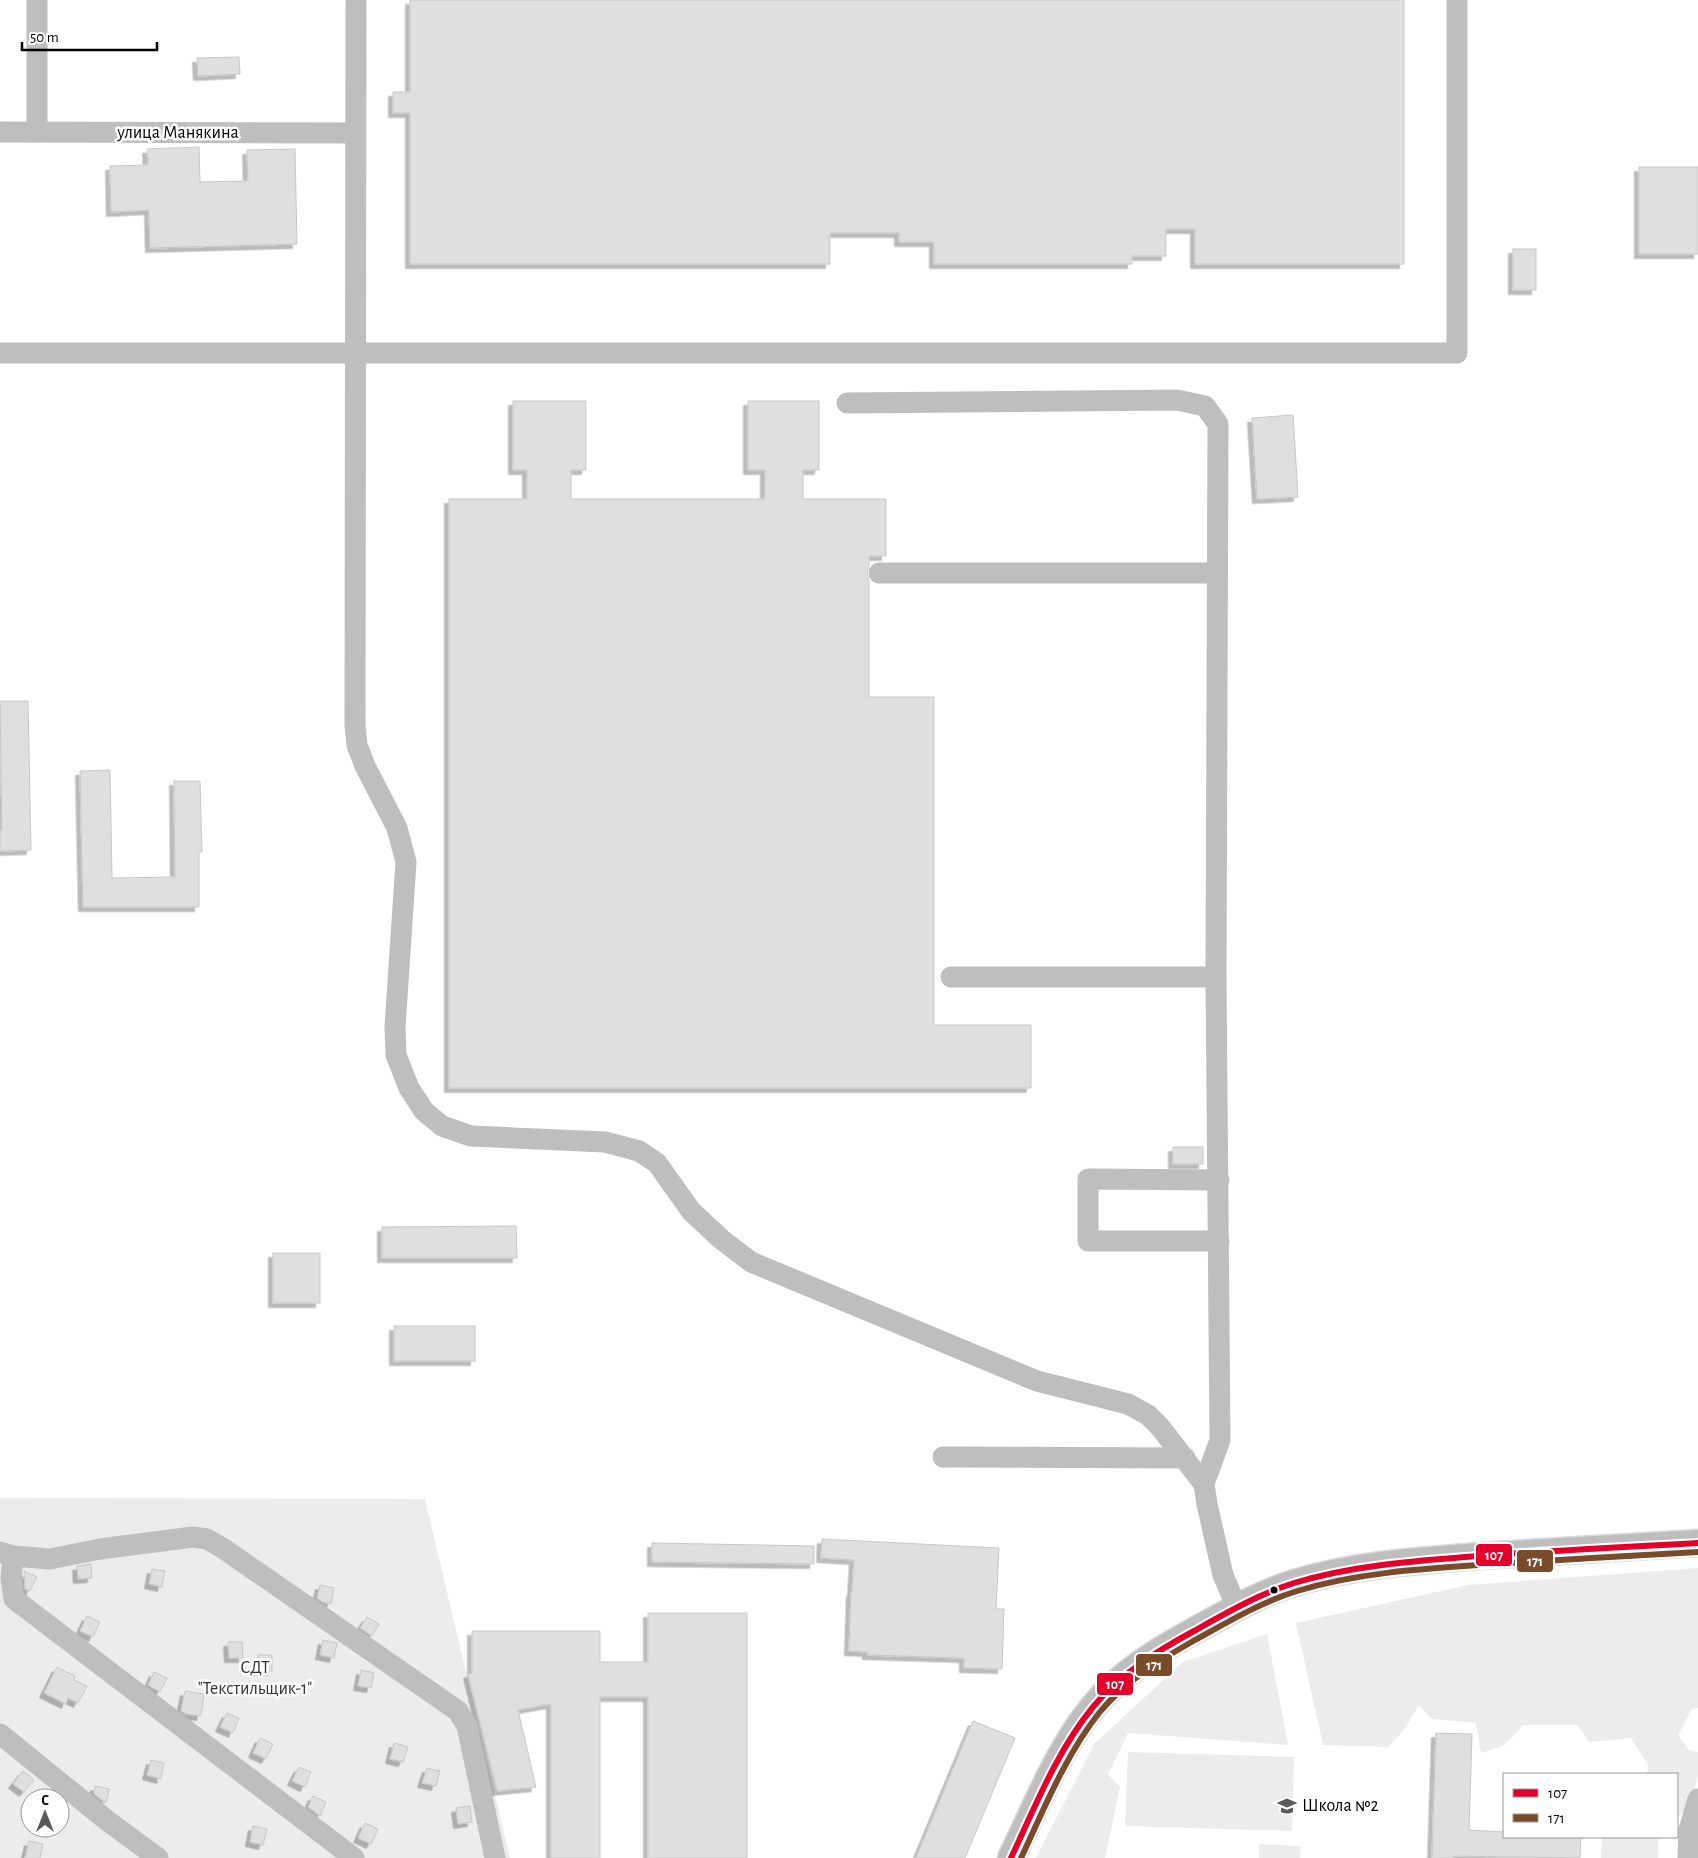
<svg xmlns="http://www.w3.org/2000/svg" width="1698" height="1858" viewBox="0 0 1698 1858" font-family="'Alegreya Sans',sans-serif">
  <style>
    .green { fill: #ececec; fill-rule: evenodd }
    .building { fill: #dfdfdf; stroke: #c7c7c7; filter: url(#shadow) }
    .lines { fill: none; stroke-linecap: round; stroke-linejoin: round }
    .major-casing { stroke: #dbdbdb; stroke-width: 29 }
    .minor { stroke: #bebebe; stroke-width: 21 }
    .major { stroke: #bebebe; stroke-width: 26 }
    .bus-1-casing { stroke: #fff; stroke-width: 10 }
    .bus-2-casing { stroke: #fff; stroke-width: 10 }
    .bus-1 { stroke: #e4002b; stroke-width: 6 }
    .bus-2 { stroke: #7a4b2a; stroke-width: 6 }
    .bus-dot { fill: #000; stroke: #fff; stroke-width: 2 }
    .labels { text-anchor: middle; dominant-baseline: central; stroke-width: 5; stroke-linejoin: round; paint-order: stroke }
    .street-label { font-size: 18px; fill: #000; stroke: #fff }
    .park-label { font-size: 18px; fill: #333; stroke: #fff }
    .poi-label { font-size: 18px; fill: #000; stroke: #fff; text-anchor: start }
    .line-badge { stroke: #fff; stroke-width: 2 }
    .badge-label { font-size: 14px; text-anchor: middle; font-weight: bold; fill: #fff }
  </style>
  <defs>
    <filter id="shadow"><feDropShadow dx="-4.5" dy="4.5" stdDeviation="0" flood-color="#0004"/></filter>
  </defs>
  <rect width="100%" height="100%" fill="#fff"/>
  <g class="green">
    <path d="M0 1498 425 1499 510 1858H0ZM30 1798H60V1828H30Z"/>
    <polygon points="1698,1568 1698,1708 1692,1709 1678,1735 1689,1750 1698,1752 1698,1776 1690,1805 1677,1818 1677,1774 1647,1774 1648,1765 1631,1738 1589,1742 1578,1725 1523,1725 1505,1745 1481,1753 1476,1723 1432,1719 1419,1705 1404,1730 1388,1747 1323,1745 1296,1623 1468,1585"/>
    <polygon points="1267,1634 1288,1745 1128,1733 1108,1774 1120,1787 1105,1858 1036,1858 1094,1744 1183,1662"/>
    <polygon points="1128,1752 1294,1757 1292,1831 1125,1826"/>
    <polygon points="1602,1837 1659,1837 1658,1858 1601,1858"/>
    <polygon points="1259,1844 1301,1846 1300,1858 1259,1858"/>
  </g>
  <g class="building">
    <polygon points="410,0 1404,0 1404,264 1195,264 1195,229 1166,229 1166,256 1132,256 1132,264 934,264 934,242 899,242 899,233 830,233 830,264 410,264 410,113 393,113 393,92 410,92"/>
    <polygon points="239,57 240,74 198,76 197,58"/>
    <polygon points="199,147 200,182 248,181 247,150 295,149 297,244 150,248 149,210 111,212 110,166 148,165 147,149"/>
    <rect x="1639" y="167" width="59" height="87"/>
    <rect x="1513" y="249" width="23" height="41"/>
    <polygon points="513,401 586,401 586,470 571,470 571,499 765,499 765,470 748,470 748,401 819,401 819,470 803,470 803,499 886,499 886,556 869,556 869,565 867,573 869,581 869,697 934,697 934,1025 1031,1025 1031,1088 449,1088 449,499 527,499 527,470 513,470"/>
    <polygon points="1293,415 1298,497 1257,499 1252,418"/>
    <polygon points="0,701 28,701 31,850 0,851 0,830 2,830"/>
    <polygon points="110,770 112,878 175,877 174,781 200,781 202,852 199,852 199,907 83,907 80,771"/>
    <rect x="1173" y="1147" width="30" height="17"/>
    <polygon points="516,1226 517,1258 382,1258 382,1227"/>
    <rect x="273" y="1253" width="47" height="50"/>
    <rect x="394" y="1326" width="81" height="35"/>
    <polygon points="822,1539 999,1548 996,1609 1004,1609 1002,1669 964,1668 964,1658 867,1655 867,1652 849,1651 851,1592 852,1592 854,1560 821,1558"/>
    <polygon points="652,1543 814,1546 814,1564 652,1562"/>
    <polygon points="91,1564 92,1578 78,1579 77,1566"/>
    <polygon points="152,1569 165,1571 162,1587 149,1584"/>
    <polygon points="24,1571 37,1577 30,1591 25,1589"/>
    <polygon points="320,1585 334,1588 331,1604 323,1602 317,1598"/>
    <polygon points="648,1613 747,1613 747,1858 648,1858 648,1697 600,1697 600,1858 551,1858 551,1704 518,1710 536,1787 497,1791 468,1674 472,1673 472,1631 600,1631 600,1662 648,1662"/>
    <polygon points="87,1616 100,1622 93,1637 80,1631"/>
    <polygon points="367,1617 379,1624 372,1636 360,1628"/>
    <polygon points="323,1640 337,1643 334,1658 320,1655"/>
    <polygon points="228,1642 242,1642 243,1658 229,1658"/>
    <rect x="258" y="1655" width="14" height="16"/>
    <polygon points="57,1667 75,1676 74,1680 87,1686 78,1703 68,1698 66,1704 44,1693"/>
    <polygon points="361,1670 374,1673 371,1688 358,1686"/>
    <polygon points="154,1672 167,1678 160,1692 148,1685"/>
    <polygon points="185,1691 204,1694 201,1716 186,1714 181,1711"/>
    <polygon points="227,1713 239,1718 233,1733 220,1727"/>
    <polygon points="973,1721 1015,1738 965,1858 916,1858"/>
    <polygon points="1436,1733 1472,1734 1469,1830 1504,1832 1504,1837 1581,1837 1580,1858 1453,1856 1453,1858 1432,1858"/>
    <polygon points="260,1738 273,1744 266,1759 253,1753"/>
    <polygon points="394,1743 408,1747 403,1762 390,1759"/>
    <polygon points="151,1760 164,1763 161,1779 147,1775"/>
    <polygon points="299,1767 311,1772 305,1787 292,1781"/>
    <polygon points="427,1768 440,1771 436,1786 422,1783"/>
    <polygon points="23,1771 34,1780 24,1792 13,1784"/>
    <polygon points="95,1786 109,1789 106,1803 94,1794"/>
    <polygon points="313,1796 326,1802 320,1816 308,1807"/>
    <polygon points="470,1806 472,1822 458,1824 456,1808"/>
    <polygon points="365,1823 378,1829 371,1844 358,1838"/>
    <polygon points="253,1826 267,1829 263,1845 250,1842"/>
    <polygon points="29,1841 43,1844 40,1858 25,1858"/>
  </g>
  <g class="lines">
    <g class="major-casing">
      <path id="major" d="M1011 1858C1035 1809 1058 1749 1093 1707 1120 1674 1157 1651 1194 1631 1227 1613 1259 1594 1294 1583 1360 1563 1429 1560 1497 1555 1564 1551 1631 1547 1698 1543"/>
    </g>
    <g class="minor">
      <polyline points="37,0 37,132"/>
      <polyline points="356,0 355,725 357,745 365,766 397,828 406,862 395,1027 396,1055 409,1088 424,1111 442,1126 471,1136 605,1142 639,1151 657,1163 691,1211 721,1239 751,1262 1037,1381 1128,1404 1148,1415 1160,1427 1204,1484 1207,1504 1223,1575 1237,1608"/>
      <polyline points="0,132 355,133"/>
      <polyline points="0,353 1457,353 1457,0"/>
      <polyline points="847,403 1177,400 1205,406 1218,424 1216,977 1220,1440 1204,1484"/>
      <polyline points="879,573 1217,573"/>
      <polyline points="951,977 1216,977"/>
      <polyline points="1219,1180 1088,1179 1088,1241 1219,1241"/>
      <polyline points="943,1457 1185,1458"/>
      <polyline points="0,1552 13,1556 50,1559 100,1549 193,1537 207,1539 224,1549 458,1711 467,1726 495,1858"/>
      <polyline points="13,1556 11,1579 14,1599 354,1858"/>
      <polyline points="0,1734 109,1822 158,1858"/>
      <polyline points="1689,1830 1698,1799"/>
      <polyline points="1688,1858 1689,1830 1698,1830"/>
    </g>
    <use href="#major" class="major"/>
    <g class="bus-1-casing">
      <path id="bus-1" d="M1011 1858C1035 1807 1057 1751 1093 1707 1120 1674 1157 1651 1194 1631 1226 1613 1259 1594 1294 1583 1353 1565 1415 1561 1477 1556 1550 1551 1624 1547 1698 1543"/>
    </g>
    <g class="bus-2-casing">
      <path id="bus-2" d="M1021 1858C1044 1809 1065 1756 1099 1713 1125 1681 1160 1660 1195 1640 1228 1622 1261 1602 1297 1591 1356 1573 1419 1569 1480 1565 1553 1560 1625 1556 1698 1552"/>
    </g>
    <use href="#bus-1" class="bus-1"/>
    <use href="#bus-2" class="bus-2"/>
  </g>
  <defs>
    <g id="school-bare" transform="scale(1.5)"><path d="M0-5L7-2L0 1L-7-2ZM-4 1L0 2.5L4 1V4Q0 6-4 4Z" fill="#595959" stroke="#fff" stroke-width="2.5" paint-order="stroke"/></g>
  </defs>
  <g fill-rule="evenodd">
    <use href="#school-bare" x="1287" y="1806"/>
  </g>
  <circle class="bus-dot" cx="1274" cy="1590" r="4.5"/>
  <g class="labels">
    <g class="street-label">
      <text x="178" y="133">улица Манякина</text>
    </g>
    <g class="park-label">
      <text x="255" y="1668">СДТ<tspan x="255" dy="21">"Текстильщик-1"</tspan></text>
    </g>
    <g class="poi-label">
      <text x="1302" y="1806">Школа №2</text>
    </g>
  </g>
  <g class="line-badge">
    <rect x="1475" y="1543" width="38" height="24" rx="5" fill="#e4002b"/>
    <rect x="1516" y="1549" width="38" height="24" rx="5" fill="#7a4b2a"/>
    <rect x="1135" y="1653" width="38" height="24" rx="5" fill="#7a4b2a"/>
    <rect x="1096" y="1672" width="38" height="24" rx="5" fill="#e4002b"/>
  </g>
  <g class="badge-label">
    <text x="1494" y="1560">107</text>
    <text x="1535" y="1566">171</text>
    <text x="1154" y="1670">171</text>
    <text x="1115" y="1689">107</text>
  </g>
  <rect x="1503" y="1773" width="175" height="65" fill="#ffffff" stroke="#999999"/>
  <rect x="1513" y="1789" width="25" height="8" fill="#e4002b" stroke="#999999"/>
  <text x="1548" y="1798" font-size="15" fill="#000000">107</text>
  <rect x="1513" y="1814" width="25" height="8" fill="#7a4b2a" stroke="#999999"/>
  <text x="1548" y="1823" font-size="15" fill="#000000">171</text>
  <g transform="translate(45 1813)"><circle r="24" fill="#ffffff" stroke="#999999"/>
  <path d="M0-4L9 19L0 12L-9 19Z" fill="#595959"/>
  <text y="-8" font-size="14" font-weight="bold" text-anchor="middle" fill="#000000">С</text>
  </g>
  <path d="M22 42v8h135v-8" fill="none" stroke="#000000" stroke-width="2.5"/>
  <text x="30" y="42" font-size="15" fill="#000000" stroke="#ffffff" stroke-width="4" paint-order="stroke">50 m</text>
</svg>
